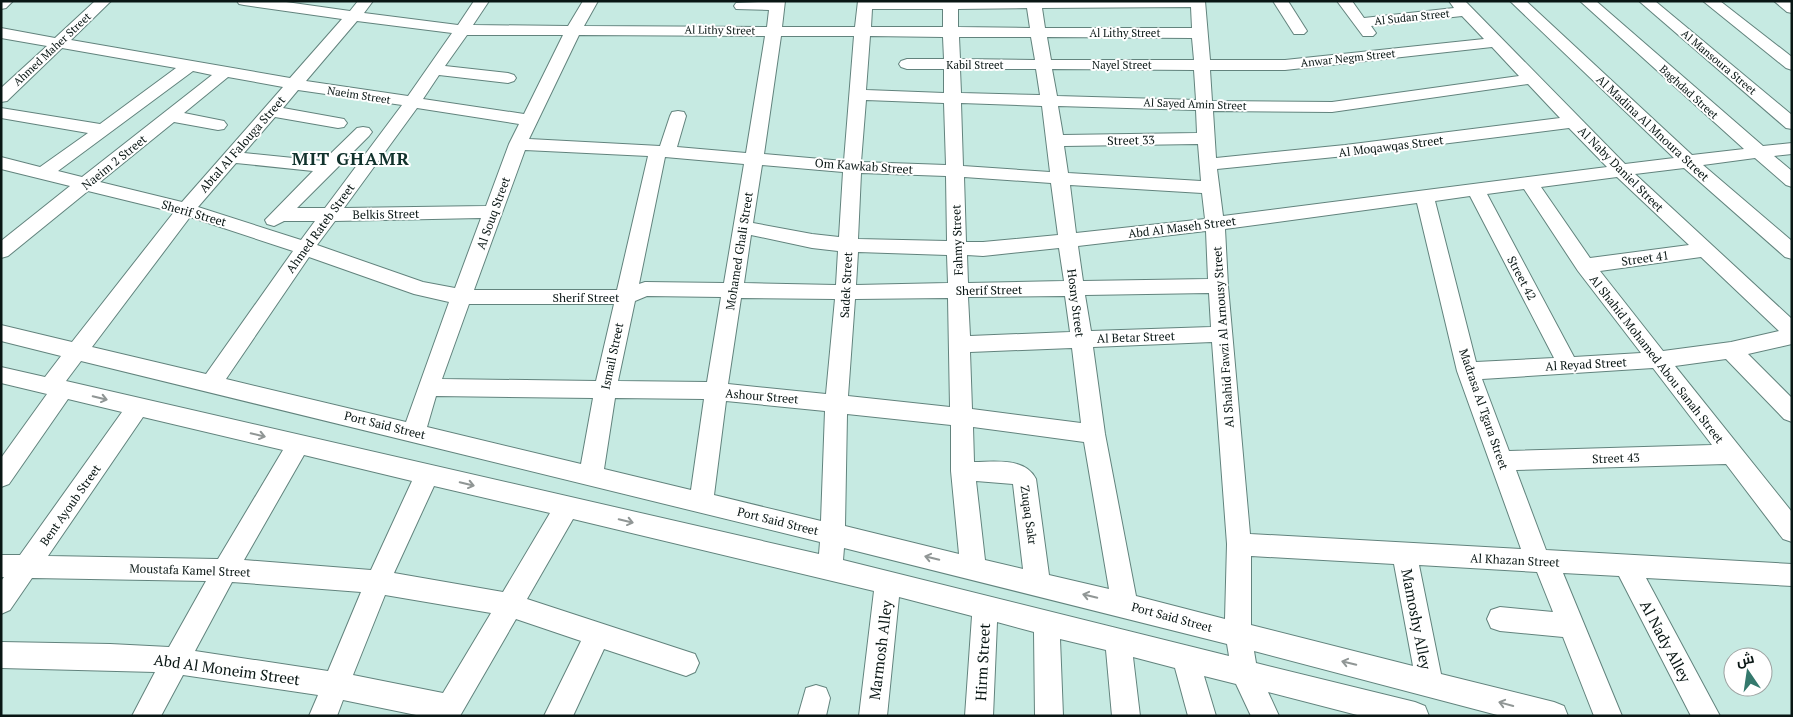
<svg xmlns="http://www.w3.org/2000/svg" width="1793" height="717" viewBox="0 0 1793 717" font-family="'PT Serif',Cairo,serif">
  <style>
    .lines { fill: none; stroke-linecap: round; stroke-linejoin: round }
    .minor-casing { stroke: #62837d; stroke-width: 2 }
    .minor { fill: #fff; fill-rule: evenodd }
    .oneway { stroke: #909695 }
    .labels { text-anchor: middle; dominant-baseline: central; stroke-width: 4; stroke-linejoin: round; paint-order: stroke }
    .far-street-label { font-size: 11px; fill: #091614; stroke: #fff }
    .street-label { font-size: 12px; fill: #091614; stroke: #fff }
    .near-street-label { font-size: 15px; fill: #091614; stroke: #fff }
    .district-label { font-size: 18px; font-weight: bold; letter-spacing: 1px; fill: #11322c; stroke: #fff }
  </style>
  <rect width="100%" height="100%" fill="#c6eae2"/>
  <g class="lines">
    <g class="minor-casing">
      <g id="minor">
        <polygon points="1,1 13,1 6,8 1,9"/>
        <path d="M95 1H111L71 40 290 78 342 19 244 5 239 4 237 1H279L350 11 358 1H373L364 13 458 25 474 1H489L473 25 568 26 583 1H598L584 26 767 27 769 10 736 9 734 6 736 3 785 1 782 27H855L858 1H1205L1210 60H1285L1484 39 1462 16 1371 26 1376 33 1373 36H1363L1337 1H1352L1364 18 1454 8 1449 1H1465L1625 164 1674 158 1510 1H1526L1692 155 1744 149 1580 1H1596L1763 146 1792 143V154L1774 156 1792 171V187L1786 185 1755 158 1703 165 1792 241V259L1785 257 1684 168 1635 174 1792 319V344L1748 354 1792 398V422L1784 419 1726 359 1675 366 1792 512V542L1783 539 1726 464 1516 470 1546 550 1792 564V586L1646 578 1720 716H1691L1619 576 1563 573 1622 716H1594L1563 637 1500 631 1491 628 1487 619 1491 610 1500 607 1553 612 1537 572 1419 565 1441 674 1554 702 1564 706 1568 716H1501L1254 651 1256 663 1415 702 1425 706 1429 716H1361L1268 692 1279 716H1251L1236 684 1204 676 1216 716H1188L1175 668 1133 657 1140 716H1112L1106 650 1060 639 1063 716H1035L1034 632 997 622 993 716H965L972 616 899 597 887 716H859L874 591 573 519 527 599 695 654 699 663 695 672 686 676 604 649 573 716H544L581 641 516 619 460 716H421L343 700 337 716H309L318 695 183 675 161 716H132L155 672 1 668V642L110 644 169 647 206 581 32 578 10 610 1 614V581L4 577H1V555H20L122 412 68 399 9 484 1 487V458L47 394 1 383V367L45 377 61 356 1 341V325L72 342 174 212 88 191 8 256 1 258V241L70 186 1 169V157L40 167 88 133 1 118V108L100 124 176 68 62 48 7 101 1 102V88L47 46 1 38V28L55 38ZM1191 7 1192 28H1045L1042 8ZM1027 8 1030 28 958 27V9ZM872 9H943V27H871ZM357 21 452 33 408 96 306 81ZM467 35H563L524 114 423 99 439 75 508 83 514 81 516 78 514 75 508 73 445 66ZM579 35 765 36 746 153 677 147 686 116 684 112 678 111 672 112 670 116 660 146 529 139ZM781 36H854L844 161 764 154ZM870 36 943 37 944 59H907L901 61 899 64 901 67 907 69H944V93L866 90ZM959 37H1031L1035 60 960 59ZM1047 37 1192 38 1194 60H1051ZM1492 47 1519 76 1332 102 1212 101 1210 70H1285ZM960 69H1036L1040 95 961 93ZM1052 69 1194 70 1196 100 1057 96ZM193 71 212 75 82 177 58 171ZM228 77 283 87 182 202 100 182 174 122 218 130 224 129 227 125 224 121 184 113ZM1528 84 1560 118 1345 145 1216 158 1213 111 1332 112ZM298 90 402 105 325 208H297L369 136 372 132 369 128 363 127 357 128 323 161 244 153 275 117 338 128 344 127 347 123 344 119 283 108ZM866 100 944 103 946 165 861 162ZM961 103 1042 106 1050 172 963 166ZM1058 106 1196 110 1197 133 1063 135ZM417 108 519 124 509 144 486 206 344 208ZM1569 128 1607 167 1223 216 1217 169 1345 156ZM1198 144 1201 181 1068 173 1064 146ZM525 150 648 156 617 290H474ZM665 157 744 164 724 283 645 282 639 284ZM236 163 313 171 265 220 267 224 274 226 284 221H315L301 240 198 207ZM762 165 843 172 839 237 812 234 753 223ZM861 173 946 176 947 241 858 239ZM964 177 1051 183 1058 235 983 242H966ZM1617 177 1689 245 1590 258 1541 187ZM1070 185 1202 193 1205 219 1076 233ZM1524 189 1578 271 1641 353 1574 357 1487 194ZM1470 196 1554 358 1476 362 1435 201ZM1417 203 1457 371 1521 549 1250 534 1228 286 1225 229ZM190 217 293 251 206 374 92 347ZM481 218 455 288 423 282 317 245 335 221ZM1206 231 1208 279 1083 281 1078 246ZM751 235 812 248 838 251 836 285 744 283ZM1059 248 1064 281 968 283 967 255 983 256ZM858 252 947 255 948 283 856 285ZM309 257 414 294 449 302 406 422 226 379ZM1701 257 1779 331 1731 342 1663 351 1600 271ZM1209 293 1211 327 1091 331 1085 295ZM647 296 721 297 707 382 618 381 635 301ZM1065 296 1070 332 970 336 968 297ZM741 298 835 299 826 394 728 384ZM948 298 950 407 848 396 855 299ZM469 304H614L596 381 442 379ZM1212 342 1227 544 1225 619 1136 596 1105 434 1093 347ZM1072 348 1081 423 972 409 970 352ZM81 361 820 542 819 554 66 381ZM1653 368 1712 445 1509 451 1482 379ZM436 396 593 398 581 464 427 427ZM615 398 704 399 691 490 604 469ZM726 401 825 411 821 521 714 495ZM847 414 951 425V471L959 554 845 526ZM143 417 283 450 218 559 48 556ZM973 427 1084 442 1109 589 1049 575 1036 479C1025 457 995 462 974 462ZM304 455 412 481 371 570 244 560ZM976 481 1013 484 1023 569 985 560ZM434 486 550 513 503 592 394 573ZM844 548 1227 644 1229 656 843 560ZM1251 556 1394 564 1413 666 1251 625ZM232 582 361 592 328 671 195 651ZM385 595 491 613 443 693 353 675Z"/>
        <polygon points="1273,1 1288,1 1307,31 1304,34 1294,34"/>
        <polygon points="1639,1 1655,1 1792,115 1792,129 1786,128"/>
        <polygon points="1703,1 1720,1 1792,57 1792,70 1786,68"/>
        <polygon points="1774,1 1791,1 1792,13 1787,12"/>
        <polygon points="816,685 826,688 830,698 826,716 798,716 806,688"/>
      </g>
    </g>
    <use href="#minor" class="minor"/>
  </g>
  <defs><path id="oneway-shaft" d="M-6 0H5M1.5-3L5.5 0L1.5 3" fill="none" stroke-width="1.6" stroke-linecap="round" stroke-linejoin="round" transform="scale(1.25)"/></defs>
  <g class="oneway">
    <use href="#oneway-shaft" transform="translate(100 398) rotate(13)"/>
    <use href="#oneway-shaft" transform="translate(258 435) rotate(13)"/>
    <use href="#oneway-shaft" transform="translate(467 484) rotate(13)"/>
    <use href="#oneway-shaft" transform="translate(626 521) rotate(13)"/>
    <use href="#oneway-shaft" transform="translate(932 558) rotate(-166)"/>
    <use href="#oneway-shaft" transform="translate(1090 596) rotate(-166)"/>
    <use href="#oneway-shaft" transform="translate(1349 663) rotate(-166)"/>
    <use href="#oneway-shaft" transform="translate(1506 704) rotate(-165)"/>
  </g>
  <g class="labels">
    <g class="far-street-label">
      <text transform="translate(1412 17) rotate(-6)">Al Sudan Street</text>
      <text transform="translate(720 30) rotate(1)">Al Lithy Street</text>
      <text x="1125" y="33">Al Lithy Street</text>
      <text transform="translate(52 49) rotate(-43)">Ahmed Maher Street</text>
      <text transform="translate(1348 58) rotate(-6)">Anwar Negm Street</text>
      <text transform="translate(1719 62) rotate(40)">Al Mansoura Street</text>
      <text x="975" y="65">Kabil Street</text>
      <text x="1122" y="65">Nayel Street</text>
      <text transform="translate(1689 92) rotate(42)">Baghdad Street</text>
      <text transform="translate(359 95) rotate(9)">Naeim Street</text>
      <text transform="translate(1195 104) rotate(2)">Al Sayed Amin Street</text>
    </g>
    <g class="street-label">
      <text transform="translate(1653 128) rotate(43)">Al Madina Al Mnoura Street</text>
      <text transform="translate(1131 140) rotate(-1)">Street 33</text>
      <text transform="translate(242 144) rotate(-49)">Abtal Al Falouga Street</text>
      <text transform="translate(1391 146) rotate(-7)">Al Moqawqas Street</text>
      <text transform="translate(114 162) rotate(-39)">Naeim 2 Street</text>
      <text transform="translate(864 166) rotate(4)">Om Kawkab Street</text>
      <text transform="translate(1621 169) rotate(45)">Al Naby Daniel Street</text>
      <text transform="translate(194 213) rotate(16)">Sherif Street</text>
      <text transform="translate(493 213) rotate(-70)">Al Souq Street</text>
      <text transform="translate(386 214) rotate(-1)">Belkis Street</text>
      <text transform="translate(1182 227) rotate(-7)">Abd Al Maseh Street</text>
      <text transform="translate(320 228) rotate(-54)">Ahmed Rateb Street</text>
      <text transform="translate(957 240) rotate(-92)">Fahmy Street</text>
      <text transform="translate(739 251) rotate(-81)">Mohamed Ghali Street</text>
      <text transform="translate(1645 258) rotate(-8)">Street 41</text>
      <text transform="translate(1522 278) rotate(62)">Street 42</text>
      <text transform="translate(846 285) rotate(-87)">Sadek Street</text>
      <text transform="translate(989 290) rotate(-1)">Sherif Street</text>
      <text x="586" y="297">Sherif Street</text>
      <text transform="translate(1076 303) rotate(83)">Hosny Street</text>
      <text transform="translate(1136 337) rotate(-2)">Al Betar Street</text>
      <text transform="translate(1223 337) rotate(-94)">Al Shahid Fawzi Al Arnousy Street</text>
      <text transform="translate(612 356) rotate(-78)">Ismail Street</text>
      <text transform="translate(1657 359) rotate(52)">Al Shahid Mohamed Abou Sanah Street</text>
      <text transform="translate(1586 364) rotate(-3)">Al Reyad Street</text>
      <text transform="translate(762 396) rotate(5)">Ashour Street</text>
      <text transform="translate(1484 409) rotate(71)">Madrasa Al Tgara Street</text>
      <text transform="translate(385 425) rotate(14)">Port Said Street</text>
      <text transform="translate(1616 458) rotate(-2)">Street 43</text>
      <text transform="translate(70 505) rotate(-55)">Bent Ayoub Street</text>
      <text transform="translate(1029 515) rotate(82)">Zuqaq Sakr</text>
      <text transform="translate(778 521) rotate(14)">Port Said Street</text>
      <text transform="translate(1515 560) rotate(3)">Al Khazan Street</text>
      <text transform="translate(190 570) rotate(2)">Moustafa Kamel Street</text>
      <text transform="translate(1172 617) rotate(15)">Port Said Street</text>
    </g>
    <g class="near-street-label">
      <text transform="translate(1417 619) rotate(79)">Mamoshy Alley</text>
      <text transform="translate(1666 641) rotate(62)">Al Nady Alley</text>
      <text transform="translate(880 650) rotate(-83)">Marmosh Alley</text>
      <text transform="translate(982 662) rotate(-87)">Hirm Street</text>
      <text transform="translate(227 669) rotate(8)">Abd Al Moneim Street</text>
    </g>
    <g class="district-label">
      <text x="351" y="158">MIT GHAMR</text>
    </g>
  </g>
  <rect width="1793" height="717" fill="none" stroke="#091614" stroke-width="5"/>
  <g transform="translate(1748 672) rotate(347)"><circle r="24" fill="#ffffff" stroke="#9da2a1"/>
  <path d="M0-4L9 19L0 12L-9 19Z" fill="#34796d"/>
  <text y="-8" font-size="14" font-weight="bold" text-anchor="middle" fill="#091614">ش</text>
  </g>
</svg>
